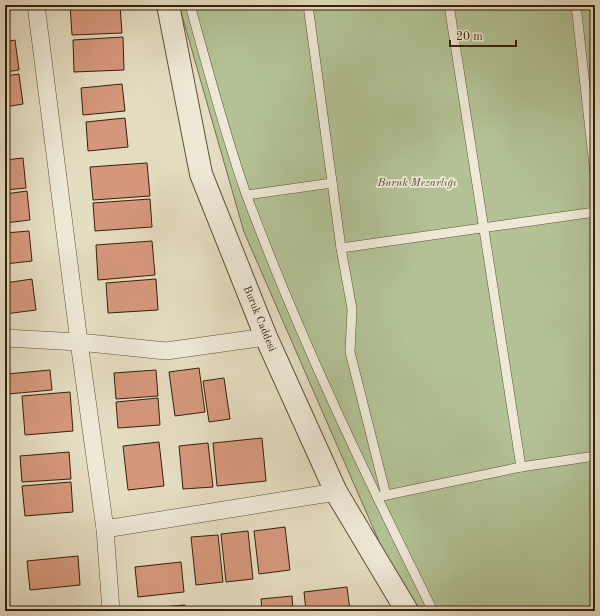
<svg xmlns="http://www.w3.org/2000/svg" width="600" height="616" viewBox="0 0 600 616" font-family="'Old Standard TT',serif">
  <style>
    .green { fill: #b2c295; stroke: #74724e }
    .building { fill: #d6987d; stroke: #362107 }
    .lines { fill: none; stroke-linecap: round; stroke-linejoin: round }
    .service-casing { stroke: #625036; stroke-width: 10 }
    .minor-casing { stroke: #625036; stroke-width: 18 }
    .tertiary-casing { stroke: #625036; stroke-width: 24 }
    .service { stroke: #eee9d7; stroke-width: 9 }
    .minor { stroke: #eee9d7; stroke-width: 17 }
    .tertiary { stroke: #eee9d7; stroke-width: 22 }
    .labels { text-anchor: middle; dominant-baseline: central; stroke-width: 3.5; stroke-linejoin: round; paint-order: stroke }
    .park-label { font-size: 11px; font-style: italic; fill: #55492a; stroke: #eee9d7 }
    .street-label { font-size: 11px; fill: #362107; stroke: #eee9d7 }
  </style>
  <rect width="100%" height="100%" fill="#e5ddc2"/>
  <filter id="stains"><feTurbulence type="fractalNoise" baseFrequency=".005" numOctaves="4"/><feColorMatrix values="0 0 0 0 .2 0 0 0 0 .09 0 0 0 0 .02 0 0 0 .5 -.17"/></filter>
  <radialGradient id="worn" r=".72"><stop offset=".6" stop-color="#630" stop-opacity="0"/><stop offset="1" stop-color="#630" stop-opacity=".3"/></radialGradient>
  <polygon class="green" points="179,5 595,5 595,611 419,611 395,578 244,232"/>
  <g class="building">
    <polygon points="70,5 120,5 122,33 72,35"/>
    <polygon points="123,37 124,70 74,72 73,40"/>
    <polygon points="15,40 19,70 5,72 5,42"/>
    <polygon points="19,74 23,104 5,107 5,76"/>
    <polygon points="122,84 125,111 83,115 81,88"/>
    <polygon points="125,118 128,147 88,151 86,122"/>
    <polygon points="23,158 26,188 5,190 5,160"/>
    <polygon points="147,163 150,196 93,200 90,167"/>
    <polygon points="27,191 30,220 5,223 5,194"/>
    <polygon points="150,199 152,227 95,231 93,203"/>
    <polygon points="29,231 32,261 5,264 5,233"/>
    <polygon points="152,241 155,275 98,280 96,245"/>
    <polygon points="32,279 36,310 5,314 5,283"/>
    <polygon points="156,279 158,310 108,313 106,283"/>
    <polygon points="199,368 205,412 175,416 169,372"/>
    <polygon points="50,370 52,390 8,394 7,374"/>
    <polygon points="156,370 158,396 116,399 114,373"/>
    <polygon points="224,378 230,419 209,422 203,381"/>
    <polygon points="70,392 73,431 25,435 22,396"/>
    <polygon points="158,398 160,425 118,428 116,402"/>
    <polygon points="262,438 266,481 217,486 213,443"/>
    <polygon points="159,442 164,486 128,490 123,446"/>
    <polygon points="208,443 213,487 183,489 179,446"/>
    <polygon points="69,452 71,479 22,482 20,456"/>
    <polygon points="71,482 73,512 25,516 22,486"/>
    <polygon points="285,527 290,570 259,574 254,531"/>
    <polygon points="248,531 253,579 226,582 221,534"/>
    <polygon points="218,535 223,582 196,585 191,537"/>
    <polygon points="78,556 80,585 30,590 27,561"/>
    <polygon points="181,562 184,592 138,597 135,567"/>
    <polygon points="347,587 350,611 306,611 304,592"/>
    <polygon points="292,596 293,611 262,611 261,599"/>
    <polygon points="185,605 186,611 140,611 139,609"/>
    <polygon points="79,606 79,611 38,611 38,610"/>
  </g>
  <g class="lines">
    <g class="service-casing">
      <g id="service">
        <path d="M190 5C207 66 224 131 245 191 298 335 365 474 433 611"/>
        <polyline points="308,5 341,248 352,309 350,352 386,495"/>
        <polyline points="449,5 521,467"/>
        <polyline points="576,5 595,175"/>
        <polyline points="247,195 332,183"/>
        <polyline points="341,248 595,212"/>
        <polyline points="382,496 521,467 595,456"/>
      </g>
    </g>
    <g class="minor-casing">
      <g id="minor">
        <polyline points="36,5 79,342 105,529 111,611"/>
        <polyline points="5,338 79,342 166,351 266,337"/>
        <polyline points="105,529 336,492"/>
      </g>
    </g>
    <g class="tertiary-casing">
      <polyline id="tertiary" points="168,5 201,174 266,337 336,492 407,611"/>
    </g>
    <use href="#service" class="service"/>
    <use href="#minor" class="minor"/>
    <use href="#tertiary" class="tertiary"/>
  </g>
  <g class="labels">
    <g class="park-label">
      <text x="417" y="183">Buruk Mezarlığı</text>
    </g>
    <g class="street-label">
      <text transform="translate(259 319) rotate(68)">Buruk Caddesi</text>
    </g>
  </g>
  <rect width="600" height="616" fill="none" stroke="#e5ddc2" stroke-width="20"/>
  <rect x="6" y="6" width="588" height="604" fill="none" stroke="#362107" stroke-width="2"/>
  <rect x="10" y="10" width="580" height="596" fill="none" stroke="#362107"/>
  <path d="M450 40v6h66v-6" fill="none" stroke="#362107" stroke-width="2"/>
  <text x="456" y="40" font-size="12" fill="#362107" stroke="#eee9d7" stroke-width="3" paint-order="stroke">20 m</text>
  <rect width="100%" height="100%" filter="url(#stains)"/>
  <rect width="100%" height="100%" fill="url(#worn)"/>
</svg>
